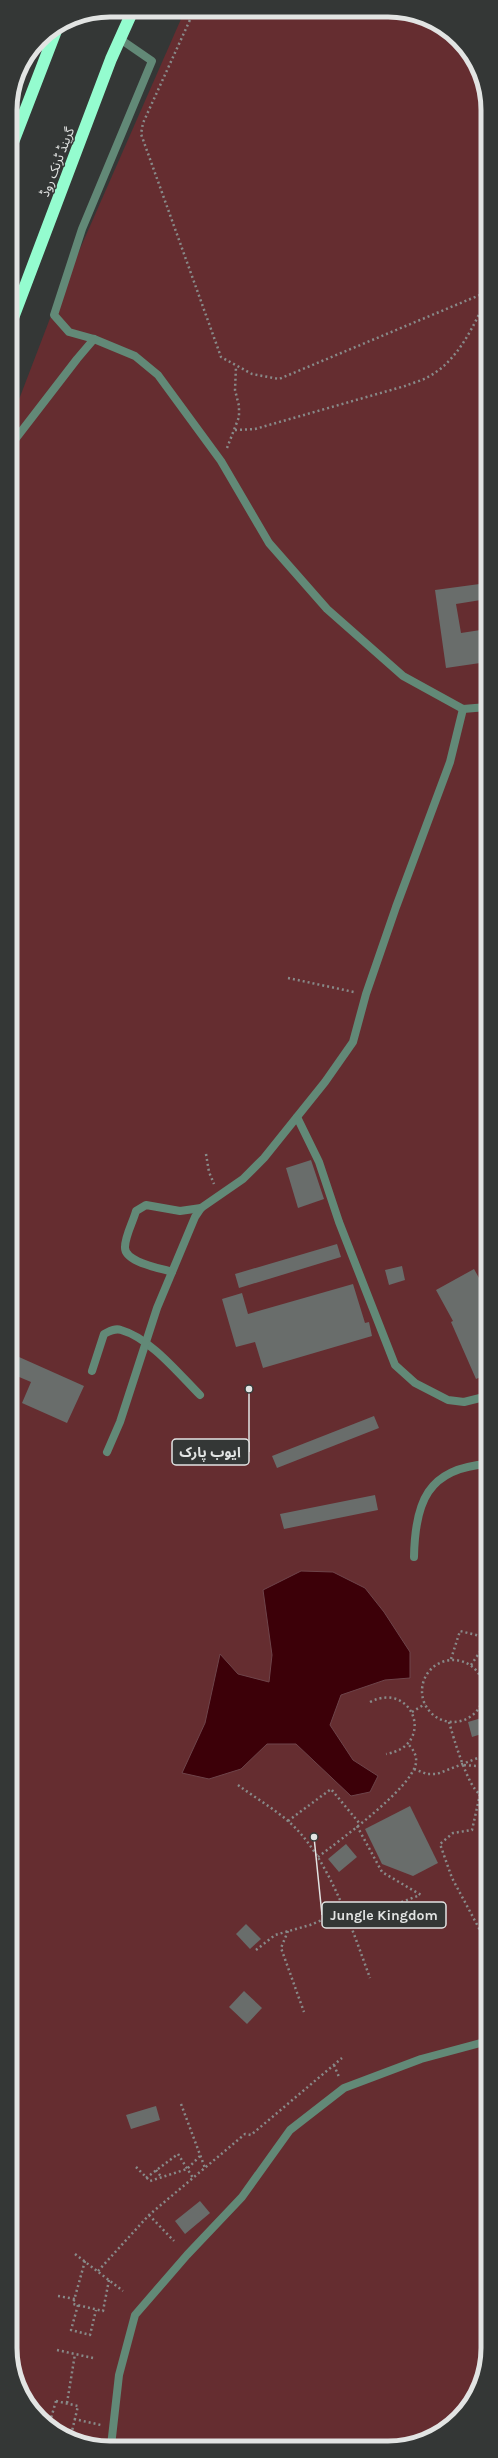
<svg xmlns="http://www.w3.org/2000/svg" width="498" height="2458" viewBox="0 0 498 2458" font-family="Karla,'Noto Sans Arabic',sans-serif">
  <style>
    .green { fill: #652d30 }
    .water { fill: #3c0008; stroke: #6e444a }
    .building { fill: #696d6b }
    .lines { fill: none; stroke-linecap: round; stroke-linejoin: round }
    .path { stroke: #888a89; stroke-width: 2.5; stroke-dasharray: 2 3; stroke-linecap: butt }
    .lane { stroke: #628977; stroke-width: 8 }
    .highway { stroke: #94fccf; stroke-width: 12 }
    .labels { text-anchor: middle; dominant-baseline: central; stroke-width: 3; stroke-linejoin: round; paint-order: stroke }
    .street-label { font-size: 13px; fill: #e2e4e3; stroke: #343736 }
    .rim { fill: none; stroke: #e2e4e3; stroke-width: 5 }
    .leader { fill: none; stroke: #e2e4e3; stroke-width: 1.5 }
    .callout-dot { fill: #e2e4e3; stroke: #343736; stroke-width: 1.5 }
    .callout { fill: #343736; stroke: #e2e4e3; stroke-width: 1.5 }
    .callout-label { font-size: 14px; text-anchor: middle; font-weight: bold; fill: #e2e4e3 }
  </style>
  <rect width="100%" height="100%" fill="#343736"/>
  <polygon class="green" points="185,10 408,12 438,23 463,44 487,97 488,2354 480,2387 459,2419 432,2438 401,2447 90,2446 60,2435 35,2414 11,2361 10,423 54,308"/>
  <polygon class="water" points="301,1571 333,1572 365,1588 384,1612 410,1652 410,1678 385,1680 341,1695 330,1725 353,1760 378,1776 370,1792 351,1796 296,1744 267,1744 241,1769 209,1779 182,1773 205,1723 220,1654 238,1674 269,1682 272,1655 263,1590"/>
  <g class="building">
    <polygon points="487,583 487,599 456,604 461,633 487,629 487,662 446,668 435,590"/>
    <polygon points="311,1160 324,1199 298,1208 286,1168"/>
    <polygon points="337,1244 341,1257 239,1288 235,1274"/>
    <polygon points="402,1266 405,1280 389,1285 385,1270"/>
    <polygon points="474,1269 488,1294 488,1374 476,1379 451,1322 453,1321 436,1290"/>
    <polygon points="353,1284 365,1323 369,1322 372,1336 263,1368 255,1342 236,1347 222,1299 242,1293 248,1314"/>
    <polygon points="19,1357 84,1386 67,1423 22,1403 31,1382 12,1374"/>
    <polygon points="374,1416 379,1428 277,1468 272,1456"/>
    <polygon points="375,1495 378,1510 284,1529 280,1514"/>
    <polygon points="488,1716 488,1732 472,1737 468,1722"/>
    <polygon points="410,1806 438,1863 413,1876 382,1864 365,1829"/>
    <polygon points="346,1844 357,1857 339,1872 328,1859"/>
    <polygon points="246,1924 261,1939 250,1949 236,1934"/>
    <polygon points="244,1991 262,2008 247,2024 229,2007"/>
    <polygon points="156,2106 160,2120 131,2129 126,2115"/>
    <polygon points="200,2201 210,2213 185,2234 175,2221"/>
  </g>
  <g class="lines">
    <g class="path">
      <polyline points="194,11 143,123 141,134 221,357 252,374 279,379 487,292"/>
      <path d="M235 430 255 429 405 386C412 383 421 381 428 377 457 362 474 326 487 297"/>
      <polyline points="227,448 239,417 239,406 235,390 236,367"/>
      <polyline points="288,978 354,992"/>
      <polyline points="206,1154 209,1172 214,1184"/>
      <polyline points="451,1659 460,1631 488,1638"/>
      <circle cx="453" cy="1691" r="31"/>
      <polyline points="471,1665 488,1640"/>
      <path d="M370 1702C414 1680 436 1746 386 1754"/>
      <polyline points="412,1712 425,1704"/>
      <path d="M449 1722C453 1736 468 1788 480 1794"/>
      <polyline points="464,1765 488,1767"/>
      <polyline points="414,1769 427,1774 437,1774 488,1754"/>
      <polyline points="488,1782 481,1790 472,1830 453,1833 440,1844 452,1878 481,1932 488,1932"/>
      <path d="M238 1785C254 1797 273 1808 288 1821 328 1855 352 1929 370 1978"/>
      <polyline points="288,1821 331,1789 360,1824"/>
      <polyline points="357,1826 382,1872 421,1895"/>
      <path d="M318 1857C340 1840 412 1788 416 1763 417 1755 413 1749 408 1744"/>
      <polyline points="350,1922 420,1895"/>
      <polyline points="288,1931 281,1948 304,2012"/>
      <polyline points="256,1950 275,1935 310,1925 344,1911"/>
      <polyline points="334,2065 339,2077"/>
      <polyline points="181,2104 205,2168"/>
      <polyline points="136,2167 150,2181 187,2169 200,2156"/>
      <polyline points="156,2170 162,2178"/>
      <polyline points="146,2178 178,2154 193,2178"/>
      <polyline points="149,2215 174,2241"/>
      <polyline points="75,2254 123,2291"/>
      <polyline points="85,2261 73,2304 103,2311 109,2280"/>
      <polyline points="98,2271 149,2215 245,2134 251,2135 342,2058"/>
      <polyline points="58,2296 75,2299"/>
      <polyline points="78,2305 71,2330 90,2335 96,2310"/>
      <polyline points="57,2350 93,2358"/>
      <polygon points="56,2401 78,2406 72,2431 49,2425"/>
      <polyline points="67,2403 75,2354"/>
      <polyline points="74,2419 101,2425"/>
      <polyline points="59,2434 60,2428"/>
    </g>
    <g class="lane">
      <polyline points="120,39 152,61 82,229 54,315 69,332 94,339 135,356 158,375 221,461 269,543 327,609 403,676 463,709 487,707"/>
      <polyline points="10,446 77,359 94,339"/>
      <polyline points="297,1117 319,1162 339,1222 395,1365 415,1383 448,1400 464,1402 488,1396"/>
      <path d="M172 1272C160 1268 124 1262 125 1247 125 1236 133 1222 136 1211L146 1205 180 1211 201 1208"/>
      <path d="M92 1371 104 1334C110 1331 115 1328 121 1330 150 1338 179 1374 200 1395"/>
      <polyline points="107,1452 120,1422 157,1308 195,1217 201,1208 243,1179 264,1158 325,1082 353,1042 366,994 396,907 450,762 463,709"/>
      <path d="M414 1557C415 1503 427 1468 488 1464"/>
      <polyline points="111,2446 119,2375 135,2315 187,2255 242,2197 290,2130 344,2088 421,2059 488,2041"/>
    </g>
    <g class="highway">
      <polyline points="10,150 57,28"/>
      <polyline points="10,326 111,59 133,10"/>
    </g>
  </g>
  <g class="labels">
    <g class="street-label">
      <text transform="translate(57 162) rotate(-69)">گرینڈ ٹرنک روڈ</text>
    </g>
  </g>
  <path d="M0 0H498V2458H0ZM110 17H388A93 93 0 0 1 481 110V2348A93 93 0 0 1 388 2441H110A93 93 0 0 1 17 2348V110A93 93 0 0 1 110 17Z" fill="#343736" fill-rule="evenodd"/>
  <path class="rim" d="M110 17H388A93 93 0 0 1 481 110V2348A93 93 0 0 1 388 2441H110A93 93 0 0 1 17 2348V110A93 93 0 0 1 110 17Z"/>
  <path class="leader" d="M249 1389L249 1452M314 1837L322 1915"/>
  <g class="callout-dot">
    <circle cx="249" cy="1389" r="4"/>
    <circle cx="314" cy="1837" r="4"/>
  </g>
  <g class="callout">
    <rect x="172" y="1439" width="77" height="26" rx="4"/>
    <rect x="322" y="1902" width="124" height="26" rx="4"/>
  </g>
  <g class="callout-label">
    <text x="210" y="1457">ایوب پارک</text>
    <text x="384" y="1920">Jungle Kingdom</text>
  </g>
</svg>
